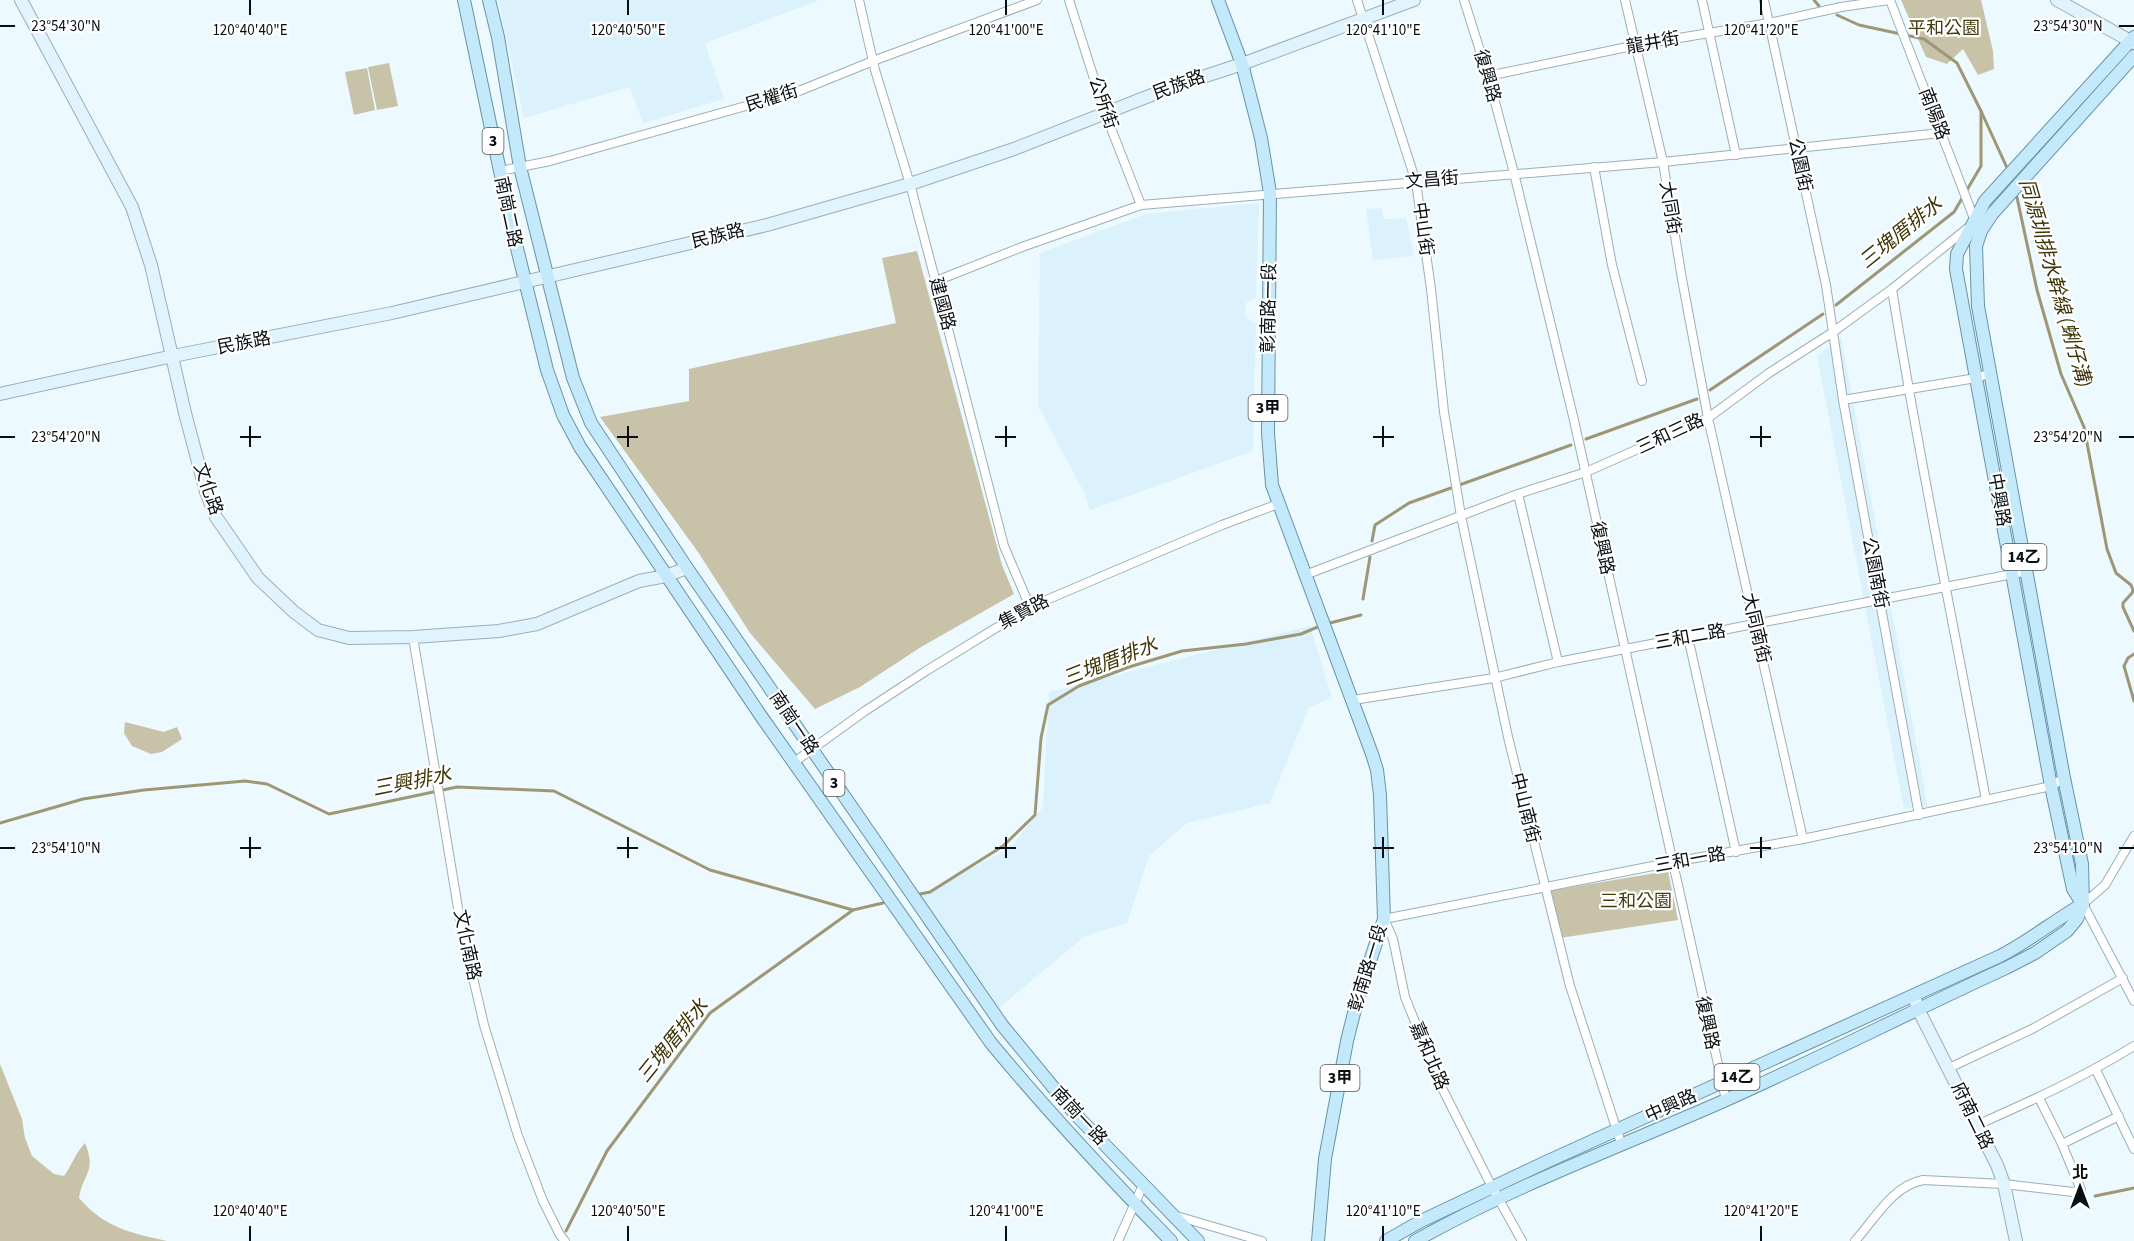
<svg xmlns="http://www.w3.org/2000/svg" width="2134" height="1241" viewBox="0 0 2134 1241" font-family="'Source Sans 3','Noto Sans TC',sans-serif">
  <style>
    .built { fill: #dbf2fd }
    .green { fill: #c8c3a8 }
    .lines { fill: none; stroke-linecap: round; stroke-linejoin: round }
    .stream { stroke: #9e9775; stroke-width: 3 }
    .street-casing { stroke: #9bafb8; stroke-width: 10 }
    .secondary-casing { stroke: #9bafb8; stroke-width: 14 }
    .primary-casing { stroke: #6894a7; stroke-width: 14 }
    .street { stroke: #fff; stroke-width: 8 }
    .secondary { stroke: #e1f4fd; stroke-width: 12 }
    .primary { stroke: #c4e9fa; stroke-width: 12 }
    .ticks { fill: none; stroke: #080f12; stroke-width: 2 }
    .labels { text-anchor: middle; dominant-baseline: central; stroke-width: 4.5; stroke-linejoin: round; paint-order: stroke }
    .shield { fill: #fff; stroke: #525759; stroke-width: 1.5 }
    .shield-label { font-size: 16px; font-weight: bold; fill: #080f12 }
    .park-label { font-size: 18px; fill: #433b0d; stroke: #fff }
    .street-label { font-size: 18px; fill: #080f12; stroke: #fff }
    .water-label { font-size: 20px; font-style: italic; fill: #3d3506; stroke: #fff }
    .ticks-label { font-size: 15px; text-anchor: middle; fill: #080f12; stroke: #fff; stroke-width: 4.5; stroke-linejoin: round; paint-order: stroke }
  </style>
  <rect width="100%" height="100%" fill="#ecf9fe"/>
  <g class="built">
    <polygon points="498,0 820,0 705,43 724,99 643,123 630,87 524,118"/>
    <polygon points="1259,203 1256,297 1246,303 1245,316 1256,324 1253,451 1090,510 1084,492 1038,406 1040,253 1146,214"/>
    <polygon points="1382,208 1384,219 1406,218 1414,256 1373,260 1366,209"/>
    <polygon points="1841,337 1928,807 1904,809 1817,356"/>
    <polygon points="1310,626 1332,698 1309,707 1270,803 1187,823 1149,856 1127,923 1085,936 999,1008 920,895 1010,848 1043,807 1049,692"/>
  </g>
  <g class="green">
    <polygon points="1901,0 1981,0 1993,51 1994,69 1978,75 1963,49 1947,64 1926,57"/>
    <polygon points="389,63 398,106 377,110 368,67"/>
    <polygon points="367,68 375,110 354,115 345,72"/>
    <polygon points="917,251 1002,565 1014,594 921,647 860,687 815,709 750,633 698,552 600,417 689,401 689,369 896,323 882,258"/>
    <polygon points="125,722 164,732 177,727 182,739 162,752 151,754 132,746 124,733"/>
    <polygon points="1668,871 1678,920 1560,938 1548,891"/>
    <path d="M0 1064 22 1119 25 1138 32 1156 54 1174 64 1176C72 1165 76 1152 85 1143 97 1172 83 1173 79 1198 105 1228 131 1233 167 1241H0Z"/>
  </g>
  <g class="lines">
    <g class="stream">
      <polyline points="1814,0 1819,6"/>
      <polyline points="1981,111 2008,170"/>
      <polyline points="2016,193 2037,290 2061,374 2084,427 2107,549 2116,573 2131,585 2133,590 2132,593 2123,603 2123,607 2134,631"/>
      <polyline points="1836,305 1954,212 1981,166 1981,111 1957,63 1924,39 1859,25 1837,15"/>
      <polyline points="1710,390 1823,314"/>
      <polyline points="1586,439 1697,399"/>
      <polyline points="1372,541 1375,525 1409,503 1571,445"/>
      <polyline points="1363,599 1370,557"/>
      <polyline points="1326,624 1361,615"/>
      <polyline points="2134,654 2128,658 2124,666 2134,701"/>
      <polyline points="0,823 83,799 144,790 245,781 267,784 329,814 457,787 554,791 710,870 853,910"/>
      <polyline points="920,894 930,892 1003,846 1035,815 1041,738 1048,705 1079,686 1129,667 1182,651 1246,644 1301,634 1320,626"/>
      <polyline points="2095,1196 2134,1188"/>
      <polyline points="566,1231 607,1151 710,1013 853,910 883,903"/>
    </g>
    <g class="street-casing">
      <g id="street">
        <polyline points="859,0 875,70 910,184 940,298 1004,546 1030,607"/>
        <polyline points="1069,0 1105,113 1141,205"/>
        <polyline points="1357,0 1416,182 1431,289 1444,412 1461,516 1508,737 1570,986 1621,1143"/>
        <polyline points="1464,0 1488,76 1514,173 1573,416 1726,1100"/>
        <polyline points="1625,0 1663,162 1682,279 1708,418 1803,839"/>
        <polyline points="1702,0 1736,155"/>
        <polyline points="1764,0 1826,285 1843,400 1919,815"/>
        <polyline points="1890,0 1975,221"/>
        <polyline points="1488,76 1637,45 1769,23 1841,7 1889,0"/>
        <polyline points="1594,167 1612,265 1642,381"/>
        <polyline points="500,171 550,161 799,91 873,61 1037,0"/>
        <polyline points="936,281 1022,247 1141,205 1663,162 1941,133"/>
        <path d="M1892 289C1919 460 1955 630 1986 800"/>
        <polyline points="1843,400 1976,378 1991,373"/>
        <polyline points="1518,494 1558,662"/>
        <polyline points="1305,575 1518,494 1586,472 1708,418 1769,373 1833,332 1892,289 1969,227"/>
        <polyline points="413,637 461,926 484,1025 518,1136 543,1201 560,1235 565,1241"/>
        <polyline points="1688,637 1736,852"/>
        <polyline points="1353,700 1494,678 1558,662 2028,571"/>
        <polyline points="793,763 865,711 926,671 1030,607 1222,525 1278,504"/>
        <polyline points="2134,836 2105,885 2083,904 2134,1001"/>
        <polyline points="1949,1068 2034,1028 2123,978"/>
        <polyline points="2096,1070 2134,1149"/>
        <path d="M1977 1125C2031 1101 2084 1077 2134 1046"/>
        <polyline points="2062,1144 2119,1116"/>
        <polyline points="1173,1215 1262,1241"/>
        <polyline points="1118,1241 1143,1185"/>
        <polyline points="1522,1241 1492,1187 1439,1082 1405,997 1393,939 1384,919 1673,862 1803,839 2051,786 2064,778"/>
        <path d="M1855 1241C1875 1219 1892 1186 1923 1180L2004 1184 2073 1192 2081 1190 2062 1144 2039 1098"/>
      </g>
    </g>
    <g class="secondary-casing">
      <g id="secondary">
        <polyline points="21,0 132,207 151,265 185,413 206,492 216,517 258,578 294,612 318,630 349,638 413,637 499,631 537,624 639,581 666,576 687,568"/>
        <polyline points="2057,0 2134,43"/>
        <polyline points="0,394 173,356 392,313 767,225 910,184 1014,149 1172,87 1242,64 1414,0"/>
        <polyline points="1914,996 1918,1009 1997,1165 2004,1184 2016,1241"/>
      </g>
    </g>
    <g class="primary-casing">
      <g id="primary">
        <path d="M464 0 512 228 547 370 563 415 580 447 761 716 991 1043C1048 1112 1109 1177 1171 1241"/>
        <polyline points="489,0 498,37 520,167 573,378 591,423 687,568 1002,1025 1076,1115 1198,1241"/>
        <polyline points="1218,0 1242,64 1261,138 1270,193 1268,433 1272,485 1372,754 1377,770 1380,795 1384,919 1358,997 1347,1041 1325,1159 1318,1241"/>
        <polyline points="2082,903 2073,889 2051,786 1956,269 1957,254 1985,201 2134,37"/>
        <path d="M1386 1241 1421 1221 1546 1162 2000 956C2029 941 2055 920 2083 904"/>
        <path d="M1415 1241C1515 1185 1622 1146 1726 1100 1820 1058 1912 1011 2006 968L2035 953 2067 931 2077 919 2083 904 2082 864 2064 778 1978 306 1976 246 1981 231 1992 214 2134 56"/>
      </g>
    </g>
    <use href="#street" class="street"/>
    <use href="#secondary" class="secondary"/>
    <use href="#primary" class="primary"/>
  </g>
  <path class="ticks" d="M250 0V15M628 0V15M1006 0V15M1383 0V15M1761 0V15M0 26H15M2119 26H2134M250 426V447M628 426V447M1006 426V447M1383 426V447M1761 426V447M0 437H15M240 437H261M617 437H638M995 437H1016M1373 437H1394M1750 437H1771M2119 437H2134M250 837V858M628 837V858M1006 837V858M1383 837V858M1761 837V858M0 848H15M240 848H261M617 848H638M995 848H1016M1373 848H1394M1750 848H1771M2119 848H2134M250 1226V1241M628 1226V1241M1006 1226V1241M1383 1226V1241M1761 1226V1241"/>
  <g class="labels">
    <g class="shield">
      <rect x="482.5" y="128" width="21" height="26" rx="4.5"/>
      <rect x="1248.5" y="395" width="39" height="26" rx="4.5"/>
      <rect x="2001.5" y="544" width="45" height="26" rx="4.5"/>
      <rect x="823.5" y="770" width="21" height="26" rx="4.5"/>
      <rect x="1714.5" y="1064" width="45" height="26" rx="4.5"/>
      <rect x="1320.5" y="1065" width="39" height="26" rx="4.5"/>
    </g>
    <g class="shield-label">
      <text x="493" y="141">3</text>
      <text x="1268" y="408">3甲</text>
      <text x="2024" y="557">14乙</text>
      <text x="834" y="783">3</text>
      <text x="1737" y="1077">14乙</text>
      <text x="1340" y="1078">3甲</text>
    </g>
    <g class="park-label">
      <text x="1944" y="28">平和公園</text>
      <text x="1636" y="901">三和公園</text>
    </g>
    <g class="street-label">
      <text transform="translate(1653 43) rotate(-10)">龍井街</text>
      <text transform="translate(1487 76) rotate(74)">復興路</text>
      <text transform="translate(1179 85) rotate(-20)">民族路</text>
      <text transform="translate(772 98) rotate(-17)">民權街</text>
      <text transform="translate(1103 103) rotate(71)">公所街</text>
      <text transform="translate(1934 114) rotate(69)">南陽路</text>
      <text transform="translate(1800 165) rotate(78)">公園街</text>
      <text transform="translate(1432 180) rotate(-5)">文昌街</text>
      <text transform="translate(1670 208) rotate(81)">大同街</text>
      <text transform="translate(508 212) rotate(78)">南崗二路</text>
      <text transform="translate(1423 229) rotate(82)">中山街</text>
      <text transform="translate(718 236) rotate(-13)">民族路</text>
      <text transform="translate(942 304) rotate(75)">建國路</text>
      <text transform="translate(1269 308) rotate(-89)">彰南路一段</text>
      <text transform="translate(244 343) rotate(-11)">民族路</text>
      <text transform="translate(1670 434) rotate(-25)">三和三路</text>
      <text transform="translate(208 489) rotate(71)">文化路</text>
      <text transform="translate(1999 500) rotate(80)">中興路</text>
      <text transform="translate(1602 548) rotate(78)">復興路</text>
      <text transform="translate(1875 573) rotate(79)">公園南街</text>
      <text transform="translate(1024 612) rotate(-28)">集賢路</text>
      <text transform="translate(1756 628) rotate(77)">大同南街</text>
      <text transform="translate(1690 637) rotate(-10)">三和二路</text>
      <text transform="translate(794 723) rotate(56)">南崗一路</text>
      <text transform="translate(1525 808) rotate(76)">中山南街</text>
      <text transform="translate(1690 860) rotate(-10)">三和一路</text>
      <text transform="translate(467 945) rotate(78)">文化南路</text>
      <text transform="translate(1368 968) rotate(-73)">彰南路一段</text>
      <text transform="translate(1707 1023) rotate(78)">復興路</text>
      <text transform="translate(1429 1056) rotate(67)">嘉和北路</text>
      <text transform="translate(1671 1106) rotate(-24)">中興路</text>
      <text transform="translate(1079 1116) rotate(47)">南崗一路</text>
      <text transform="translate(1972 1116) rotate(64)">府南二路</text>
    </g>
    <g class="water-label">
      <text transform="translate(1901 233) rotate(-39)">三塊厝排水</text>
      <text transform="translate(2055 283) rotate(74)">同源圳排水幹線 (蜊仔溝)</text>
      <text transform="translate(1110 662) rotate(-21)">三塊厝排水</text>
      <text transform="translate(412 782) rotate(-11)">三興排水</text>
      <text transform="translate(673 1041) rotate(-51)">三塊厝排水</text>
    </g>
  </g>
  <g class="ticks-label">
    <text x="66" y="31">23°54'30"N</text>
    <text x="2068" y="31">23°54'30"N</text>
    <text x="250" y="35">120°40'40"E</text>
    <text x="628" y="35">120°40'50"E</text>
    <text x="1006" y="35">120°41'00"E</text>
    <text x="1383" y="35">120°41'10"E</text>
    <text x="1761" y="35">120°41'20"E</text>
    <text x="66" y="442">23°54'20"N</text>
    <text x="2068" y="442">23°54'20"N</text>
    <text x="66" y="853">23°54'10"N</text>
    <text x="2068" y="853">23°54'10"N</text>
    <text x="250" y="1216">120°40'40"E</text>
    <text x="628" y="1216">120°40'50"E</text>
    <text x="1006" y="1216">120°41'00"E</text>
    <text x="1383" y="1216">120°41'10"E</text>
    <text x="1761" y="1216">120°41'20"E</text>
  </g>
  <g transform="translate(2080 1187)" stroke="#ffffff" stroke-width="4.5" paint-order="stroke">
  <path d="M0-4.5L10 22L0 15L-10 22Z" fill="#080f12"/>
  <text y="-9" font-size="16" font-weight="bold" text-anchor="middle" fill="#080f12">北</text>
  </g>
</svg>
